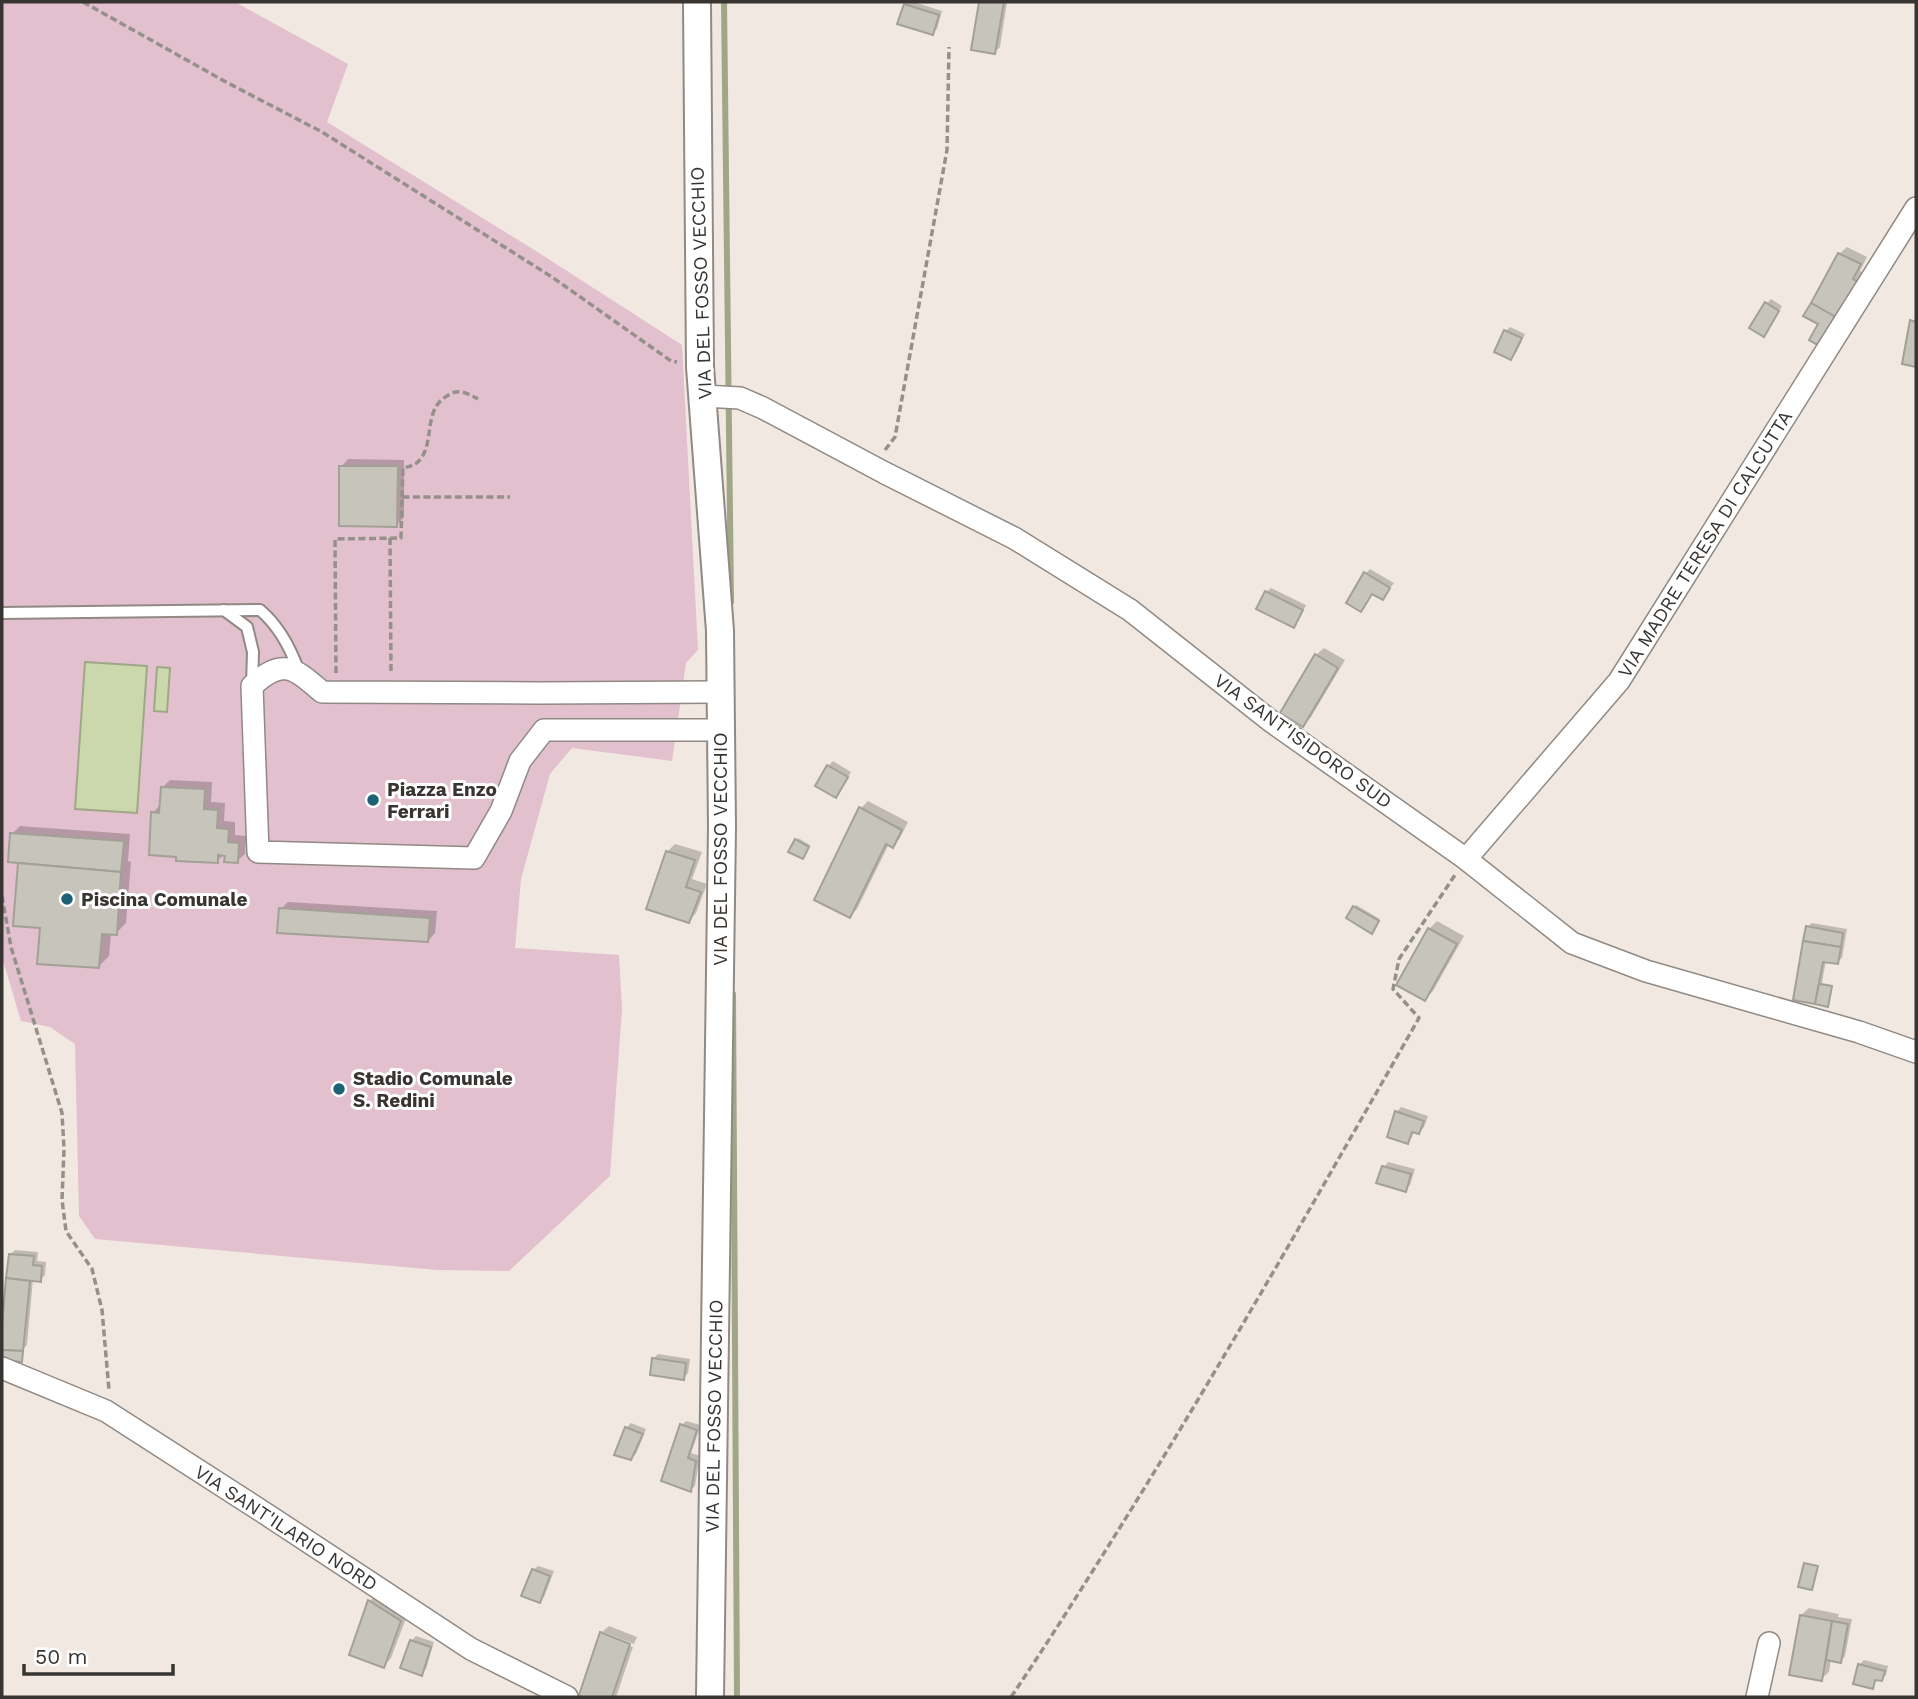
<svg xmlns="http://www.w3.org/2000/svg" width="1918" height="1699" viewBox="0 0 1918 1699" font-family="'Work Sans',sans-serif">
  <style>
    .green { fill: #e2c0ce }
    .water { fill: #cbd8ac; stroke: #9fa787; stroke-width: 2 }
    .shadow { fill: #0003 }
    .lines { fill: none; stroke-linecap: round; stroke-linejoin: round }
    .stream { stroke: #9fa787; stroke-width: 6 }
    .building { fill: #c7c4bb; stroke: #a3a097; stroke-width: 2 }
    .service-casing { stroke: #918983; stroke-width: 14 }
    .minor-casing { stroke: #918983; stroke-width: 24 }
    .tertiary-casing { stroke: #918983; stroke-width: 30 }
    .path { stroke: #96908b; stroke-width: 3.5; stroke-dasharray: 7 3.5; stroke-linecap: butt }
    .service { stroke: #fff; stroke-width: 10 }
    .minor { stroke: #fff; stroke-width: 21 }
    .tertiary { stroke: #fff; stroke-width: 26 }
    .poi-dot { fill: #1e6375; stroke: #fff; stroke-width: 2.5 }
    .labels { text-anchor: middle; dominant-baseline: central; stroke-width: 6; stroke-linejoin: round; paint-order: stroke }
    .street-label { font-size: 19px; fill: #373431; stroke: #fff }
    .poi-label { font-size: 19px; font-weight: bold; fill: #373431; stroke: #fff; text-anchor: start }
  </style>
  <rect width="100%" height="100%" fill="#f1e8e2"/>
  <polygon class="green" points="2,2 235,2 348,64 327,122 536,251 682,345 698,650 686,663 672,761 572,748 550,774 521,879 515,948 619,955 622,1009 610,1176 509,1271 437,1270 95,1239 79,1216 75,1044 50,1027 21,1021 2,957"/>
  <g class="water">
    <polygon points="85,662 147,666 137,813 75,809"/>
    <polygon points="157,667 170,668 167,712 154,711"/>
  </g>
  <g class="shadow">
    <polygon points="909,2 914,2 942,11 937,29 932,33 905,5"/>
    <polygon points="981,2 1007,2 1000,47 995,52 973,48"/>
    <polygon points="1847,247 1867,257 1860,271 1867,275 1820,323 1839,254"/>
    <polygon points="1771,299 1782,306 1768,330 1764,335 1766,304"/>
    <polygon points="1510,327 1525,334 1516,353 1511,358 1506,331"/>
    <polygon points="348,459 404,460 404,517 397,525 341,467"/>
    <polygon points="1370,569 1394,583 1383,598 1373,592 1361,610 1365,574"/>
    <polygon points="1271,588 1306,605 1298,621 1293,625 1266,592"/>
    <polygon points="1324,648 1345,660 1311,717 1303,725 1316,655"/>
    <polygon points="833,761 851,772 840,791 828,766"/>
    <polygon points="170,780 212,782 211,802 225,803 224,821 235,822 235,835 246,836 245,854 237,861 227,851 217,861 153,813 160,805 162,788"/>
    <polygon points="868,801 908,822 900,838 893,846 889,844 857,909 850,916 861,808"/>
    <polygon points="20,826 130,834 128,861 131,862 126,923 116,933 111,933 109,956 99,966 42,926 15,924 20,861 12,834"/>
    <polygon points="798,838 810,845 804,855 796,840"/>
    <polygon points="675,844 702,852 692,879 707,884 696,913 689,921 667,852"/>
    <polygon points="288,902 437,911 435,933 428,941 281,909"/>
    <polygon points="1356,905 1380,919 1373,930 1354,907"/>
    <polygon points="1437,921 1464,936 1433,991 1425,999 1399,984 1429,929"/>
    <polygon points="1812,923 1847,929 1842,958 1837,962 1826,960 1822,983 1833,985 1827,1005 1795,999 1807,927"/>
    <polygon points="1401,1107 1428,1116 1424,1127 1419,1132 1414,1131 1412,1137 1408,1142 1397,1112"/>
    <polygon points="1388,1162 1415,1169 1410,1185 1405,1190 1384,1167"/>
    <polygon points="15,1250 38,1252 37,1261 46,1262 45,1275 40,1280 33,1279 27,1345 24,1348 23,1358 21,1360 2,1358 10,1255"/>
    <polygon points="658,1354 690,1359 688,1373 684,1378 653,1359"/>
    <polygon points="686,1421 701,1425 691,1453 700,1456 695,1486 690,1490 682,1425"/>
    <polygon points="631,1423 646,1429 636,1454 631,1458 626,1428"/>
    <polygon points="538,1566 554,1571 544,1597 540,1601 533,1570"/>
    <polygon points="377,1594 408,1613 391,1658 384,1666 370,1601"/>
    <polygon points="1809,1608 1839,1614 1838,1617 1852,1619 1845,1656 1841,1661 1831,1659 1829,1672 1821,1679 1801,1615"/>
    <polygon points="609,1626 637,1637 634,1644 603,1632 603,1636 633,1647 616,1697 586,1697 581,1694 601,1633"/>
    <polygon points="416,1636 434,1642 426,1669 421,1674 411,1641"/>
    <polygon points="1864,1660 1888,1666 1886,1675 1881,1679 1878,1679 1872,1687 1859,1665"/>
  </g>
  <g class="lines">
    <g class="stream">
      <polyline points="724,2 731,602"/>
      <polyline points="733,994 737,1697"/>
    </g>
  </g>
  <g class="building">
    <polygon points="979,2 1004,2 995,54 971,50"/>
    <polygon points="904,4 939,15 933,35 897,24"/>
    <polygon points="1838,253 1861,264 1853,279 1860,283 1839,319 1811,303"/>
    <polygon points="1765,302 1779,311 1764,337 1749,328"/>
    <polygon points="1811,303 1839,319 1823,348 1809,340 1818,324 1803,316"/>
    <polygon points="1910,320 1916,322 1916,367 1902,364"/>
    <polygon points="1504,330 1522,338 1511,360 1494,352"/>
    <polygon points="339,466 398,466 397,527 339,526"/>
    <polygon points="1364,572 1390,588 1383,600 1372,594 1361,612 1346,603"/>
    <polygon points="1265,591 1303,610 1294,628 1256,609"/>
    <polygon points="1315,654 1338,668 1303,727 1280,713"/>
    <polygon points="827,765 848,777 836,798 815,786"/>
    <polygon points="161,787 205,789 204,809 218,810 217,828 229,829 228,842 239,843 238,863 224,862 225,856 218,855 218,863 176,861 176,857 149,855 151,812 159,813"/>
    <polygon points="859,807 902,830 893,848 886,844 850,918 814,900"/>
    <polygon points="10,833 124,841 121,872 8,862"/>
    <polygon points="795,839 809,847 803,859 788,852"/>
    <polygon points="666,851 695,860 686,887 701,892 689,923 646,909"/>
    <polygon points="18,863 121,872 117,935 102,934 99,968 37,964 40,928 13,926"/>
    <polygon points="1353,906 1379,921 1372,934 1346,918"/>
    <polygon points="279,908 430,918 428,942 277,933"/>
    <polygon points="1806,926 1843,933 1841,947 1803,941"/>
    <polygon points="1428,928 1457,944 1425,1001 1396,985"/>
    <polygon points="1803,941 1841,947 1838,964 1823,962 1815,1004 1793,1000"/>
    <polygon points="1819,984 1832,986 1828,1007 1815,1004"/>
    <polygon points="1395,1111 1424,1121 1419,1134 1412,1132 1408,1144 1387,1137"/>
    <polygon points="1382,1166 1411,1174 1406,1192 1376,1183"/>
    <polygon points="9,1254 34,1256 33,1265 42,1266 41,1282 6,1278"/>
    <polygon points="6,1278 30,1281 23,1351 2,1350 2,1324"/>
    <polygon points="2,1350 23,1351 22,1362 2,1360"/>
    <polygon points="652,1358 686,1363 684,1380 650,1375"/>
    <polygon points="680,1424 697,1430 688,1458 696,1461 691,1492 661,1481"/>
    <polygon points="625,1427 643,1434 631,1460 614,1455"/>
    <polygon points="1804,1563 1818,1566 1812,1590 1798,1587"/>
    <polygon points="532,1569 550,1576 540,1603 521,1596"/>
    <polygon points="368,1600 401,1621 384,1668 349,1655"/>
    <polygon points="1800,1615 1832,1621 1822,1681 1789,1675"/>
    <polygon points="1832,1621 1848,1624 1841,1663 1826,1660"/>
    <polygon points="600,1632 630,1644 612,1697 582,1697 579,1695"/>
    <polygon points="410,1640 431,1647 422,1676 400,1668"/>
    <polygon points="1858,1664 1885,1671 1882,1681 1875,1680 1873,1689 1853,1684"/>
  </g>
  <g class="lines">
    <g class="service-casing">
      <g id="service">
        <polyline points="224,610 247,627 253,652 252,686"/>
        <path d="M2 613 260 610C279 626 291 649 299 672"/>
      </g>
    </g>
    <g class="minor-casing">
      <g id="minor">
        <polyline points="703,396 740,398 763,408 885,473 1014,538 1130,610 1272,722 1466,859 1572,943 1646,971 1859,1032 1916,1052"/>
        <path d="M720 692 538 693 322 692C294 668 283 657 252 686L258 852 474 858 501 811 520 761 544 730H720"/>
        <polyline points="1466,859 1619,681 1916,208"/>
        <polyline points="2,1368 106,1411 263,1512 471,1649 567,1697"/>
        <polyline points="1757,1697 1769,1643"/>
      </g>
    </g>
    <g class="tertiary-casing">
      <polyline id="tertiary" points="697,2 700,367 720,631 722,827 710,1697"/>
    </g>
    <g class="path">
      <polyline points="83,2 226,82 322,132 552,277 671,361 677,362"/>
      <polyline points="885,450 895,437 947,150 949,47"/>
      <path d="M402 497 403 468C411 466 417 465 422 457 434 438 424 409 447 396 458 388 467 393 478 399"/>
      <polyline points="390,538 391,673"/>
      <polyline points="336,673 335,539 401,538 402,497 510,497"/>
      <polyline points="2,896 11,947 62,1113 64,1149 62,1200 66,1231 92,1269 102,1310 109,1390"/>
      <path d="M1011 1697C1045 1647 1077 1596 1109 1545 1217 1373 1318 1195 1419 1018L1393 989 1399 959 1455 875"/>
    </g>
    <use href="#service" class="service"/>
    <use href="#minor" class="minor"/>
    <use href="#tertiary" class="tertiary"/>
  </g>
  <g class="poi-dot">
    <circle cx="373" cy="800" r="7"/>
    <circle cx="67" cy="899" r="7"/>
    <circle cx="339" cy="1089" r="7"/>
  </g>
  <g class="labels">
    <g class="street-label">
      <text transform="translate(701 283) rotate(-92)">VIA DEL FOSSO VECCHIO</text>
      <text transform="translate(1705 544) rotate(-58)">VIA MADRE TERESA DI CALCUTTA</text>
      <text transform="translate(1303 741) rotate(36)">VIA SANT'ISIDORO SUD</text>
      <text transform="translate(720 849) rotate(-90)">VIA DEL FOSSO VECCHIO</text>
      <text transform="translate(714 1416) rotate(-89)">VIA DEL FOSSO VECCHIO</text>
      <text transform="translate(286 1528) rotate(33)">VIA SANT'ILARIO NORD</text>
    </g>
    <g class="poi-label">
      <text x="387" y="789">Piazza Enzo<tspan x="387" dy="22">Ferrari</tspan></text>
      <text x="81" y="899">Piscina Comunale</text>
      <text x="353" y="1078">Stadio Comunale<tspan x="353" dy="22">S. Redini</tspan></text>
    </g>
  </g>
  <rect width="1918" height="1699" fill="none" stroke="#373431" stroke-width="7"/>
  <path d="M24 1664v10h149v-10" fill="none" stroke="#373431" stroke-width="3.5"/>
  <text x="35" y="1664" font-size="21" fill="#373431" stroke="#ffffff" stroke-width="5" paint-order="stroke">50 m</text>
</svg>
